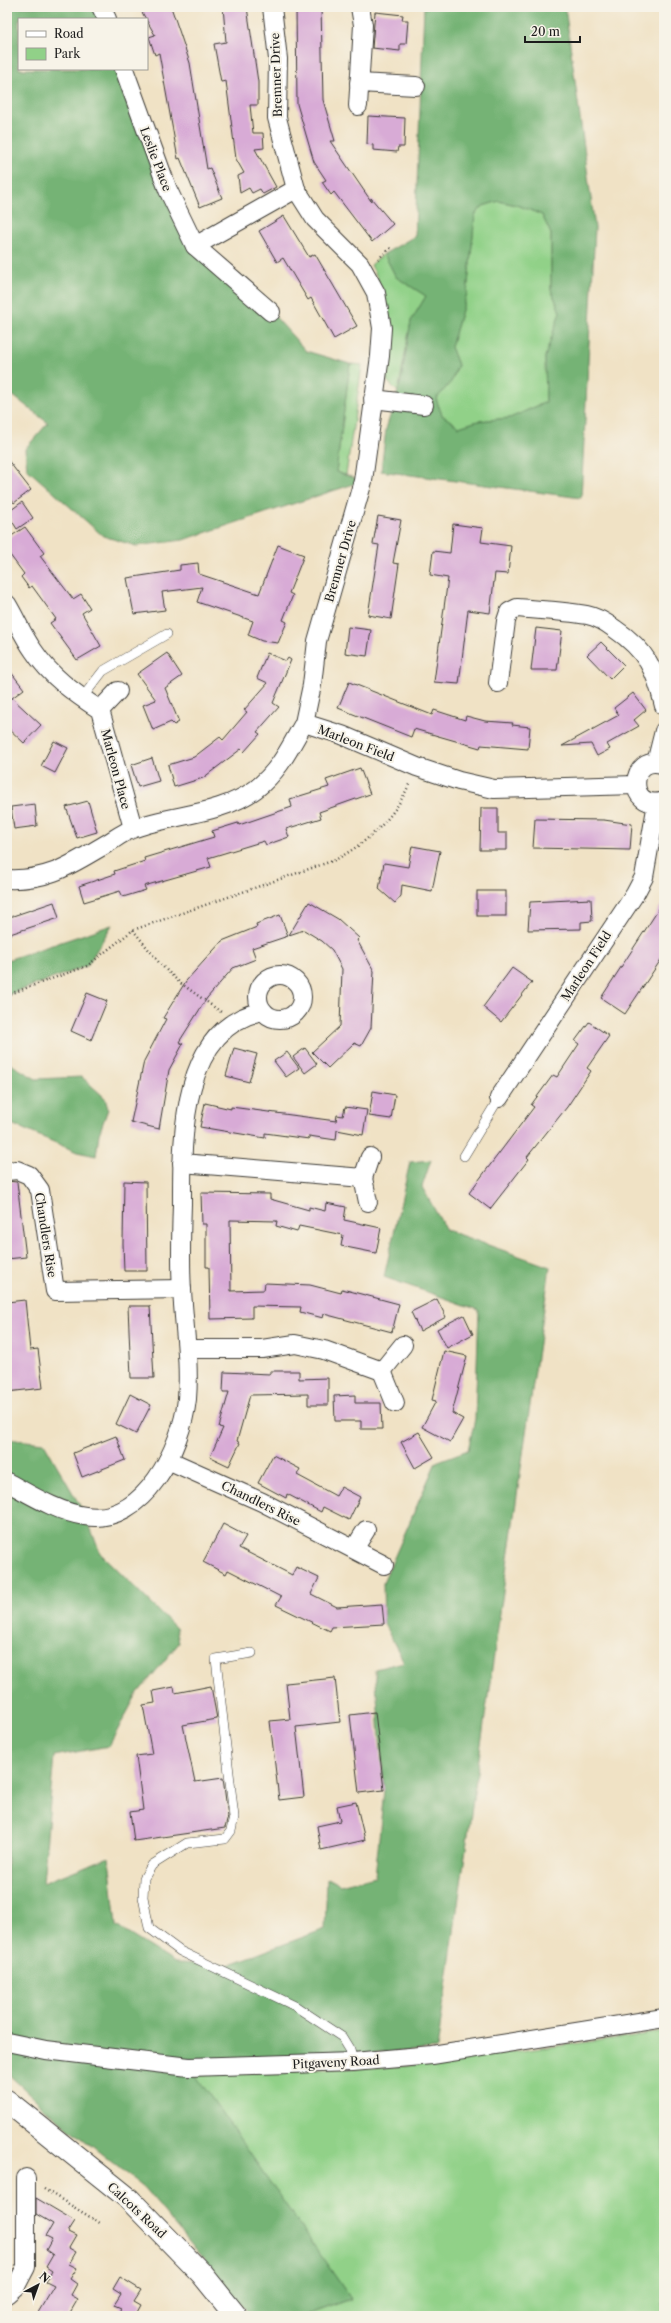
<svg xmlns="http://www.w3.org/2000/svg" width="671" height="2323" viewBox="0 0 671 2323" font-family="'Libre Caslon Text',serif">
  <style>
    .green { fill: #91d188; stroke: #567652 }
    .forest { fill: #74b374; stroke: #486848; fill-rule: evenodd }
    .building { fill: #d8abd6 }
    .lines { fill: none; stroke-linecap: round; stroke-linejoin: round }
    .service-casing { stroke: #3c3a35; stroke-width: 10 }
    .minor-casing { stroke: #3c3a35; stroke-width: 20 }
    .tertiary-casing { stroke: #3c3a35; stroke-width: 24 }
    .path { stroke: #3c3a35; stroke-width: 2.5; stroke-dasharray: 1 3; stroke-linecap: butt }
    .service { stroke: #fff; stroke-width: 9 }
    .minor { stroke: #fff; stroke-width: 18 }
    .tertiary { stroke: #fff; stroke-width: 22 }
    .labels { text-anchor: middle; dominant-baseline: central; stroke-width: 4; stroke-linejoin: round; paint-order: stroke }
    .street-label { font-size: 12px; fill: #1c1c1c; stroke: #f7f3e8 }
  </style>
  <rect width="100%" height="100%" fill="#f7f3e8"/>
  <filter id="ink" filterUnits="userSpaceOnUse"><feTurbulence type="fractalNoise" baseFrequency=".025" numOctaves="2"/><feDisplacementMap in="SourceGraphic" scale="8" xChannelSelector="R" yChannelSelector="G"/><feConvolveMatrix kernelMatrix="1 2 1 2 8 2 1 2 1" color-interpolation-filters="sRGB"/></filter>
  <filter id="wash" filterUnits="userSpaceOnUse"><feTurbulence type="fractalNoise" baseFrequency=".012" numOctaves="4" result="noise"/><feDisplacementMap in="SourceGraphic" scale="16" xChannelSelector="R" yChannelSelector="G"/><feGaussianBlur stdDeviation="0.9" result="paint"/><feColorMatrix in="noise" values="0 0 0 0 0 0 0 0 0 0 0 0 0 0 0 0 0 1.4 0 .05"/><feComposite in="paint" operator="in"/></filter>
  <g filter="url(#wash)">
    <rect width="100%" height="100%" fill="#f0e2c5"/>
    <g class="green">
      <polygon points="499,201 520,206 542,215 551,234 551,289 560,312 545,357 546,402 510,418 478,421 459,427 442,415 436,399 451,382 458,365 451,347 467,293 475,215 483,206"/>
      <polygon points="384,254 396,277 426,296 411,321 398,392 387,381 378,279 371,265"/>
      <polygon points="350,364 362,365 346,475 336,472"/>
      <polygon points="664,2032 664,2316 303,2316 351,2299 194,2074 406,2066"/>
    </g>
    <g class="forest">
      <polygon points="7,7 101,7 107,19 19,19 19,69 124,69 195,246 271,312 306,351 350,364 336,472 363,481 183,540 136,546 103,536 27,469 25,449 48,423 7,391"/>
      <path d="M424 7H565L595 228 581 498 381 471 386 429 401 381 411 321 426 296 396 277 384 254 415 236ZM499 201 520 206 542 215 551 234V289L560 312 545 357 546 402 510 418 478 421 459 427 442 415 436 399 451 382 458 365 451 347 467 293 475 215 483 206Z"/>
      <polygon points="112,925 87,966 7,995 7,960"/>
      <polygon points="7,1062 36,1079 82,1077 105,1098 108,1109 99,1134 96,1156 77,1152 7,1122"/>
      <polygon points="431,1160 422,1187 446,1230 550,1267 437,2049 190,2067 351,2299 303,2316 251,2316 144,2188 48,2111 7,2073 7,1439 44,1443 86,1516 100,1553 176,1628 179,1643 137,1694 109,1746 54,1756 43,1883 109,1857 116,1926 175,1963 228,1965 325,1929 327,1878 340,1885 375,1876 384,1790 375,1669 404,1662 384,1624 383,1583 436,1462 468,1450 475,1419 479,1310 384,1277 410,1162"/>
    </g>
    <g id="blocks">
      <g class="building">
        <polygon points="139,7 171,7 190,63 207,169 210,168 222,198 200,207 180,158 178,159 159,53 155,55 149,37 155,35"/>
        <polygon points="223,7 247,7 258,82 258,105 250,105 253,133 263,133 264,148 255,149 276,187 263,194 260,189 252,193 249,188 240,193 238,176 244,173 236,159 226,81 221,82 214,44 226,42"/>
        <polygon points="296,7 321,7 323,100 335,141 330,141 371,201 371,198 393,224 372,242 334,192 331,195 322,182 326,180 314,162 297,104"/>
        <polygon points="375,12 403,15 402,20 408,20 406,44 400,44 400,51 372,48"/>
        <polygon points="368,116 405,118 404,147 398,147 397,152 373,150 373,145 367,144"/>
        <polygon points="284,216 309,257 315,254 357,326 334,339 311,298 308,300 283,258 277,262 259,231"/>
        <polygon points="7,459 31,490 14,503 7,494"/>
        <polygon points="22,502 33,518 17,529 7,513"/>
        <polygon points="378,516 401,520 393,563 399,564 391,619 368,615 379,545 373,544"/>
        <polygon points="453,524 483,528 481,542 511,546 508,574 495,573 490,613 468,610 459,684 434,682 448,578 430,575 433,551 450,553"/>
        <polygon points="25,527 44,553 40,556 73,599 81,594 90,608 82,613 101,646 77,660 50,623 56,619 32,586 29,588 21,577 24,574 7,551 7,539"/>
        <polygon points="278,545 304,555 289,593 293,595 283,620 287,622 278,643 262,641 248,635 253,621 197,602 202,587 162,592 165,610 134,614 127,578 180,570 180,565 198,563 199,574 259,594"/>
        <polygon points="348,627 371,630 367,656 345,653"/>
        <polygon points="536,628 562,631 557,670 531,670"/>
        <polygon points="601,642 624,665 610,679 587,655"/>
        <polygon points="167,653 182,676 165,688 179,722 174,725 171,722 153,730 143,705 156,700 137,674"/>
        <polygon points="267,653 286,661 288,658 291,660 273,703 279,707 257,732 260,734 244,752 241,749 203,778 174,787 168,765 194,757 220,737 223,740 247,712 244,710 268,683 257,678"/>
        <polygon points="7,667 24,689 12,698 41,725 24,743 7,727"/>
        <polygon points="349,682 432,715 434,710 465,720 466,716 485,721 513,723 512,725 530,727 528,749 481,745 480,748 414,729 411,737 338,708"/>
        <polygon points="633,693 646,710 634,720 639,726 607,744 610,749 597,756 591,744 562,746 619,715 614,708"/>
        <polygon points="54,741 68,748 55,773 41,766"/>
        <polygon points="152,758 159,781 138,787 131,765"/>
        <polygon points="360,768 370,794 319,812 321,818 286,829 289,837 266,845 264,841 208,858 211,867 144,886 146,890 123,897 120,891 84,902 79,886 115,874 114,871 145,861 144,858 214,837 212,831 238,823 239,825 292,807 290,799 329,787 326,780"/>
        <polygon points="88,801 97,832 77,838 66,807"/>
        <polygon points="35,804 37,826 14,829 11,807"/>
        <polygon points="481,808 498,808 498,833 507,833 507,850 480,850"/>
        <polygon points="535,819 604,820 632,824 630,850 533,848"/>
        <polygon points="412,846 440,851 432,891 402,885 401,896 395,903 379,889 384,863 408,867"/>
        <rect x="477" y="891" width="29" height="25"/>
        <polygon points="591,899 592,921 581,922 581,929 528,930 530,902"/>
        <polygon points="664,901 664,955 625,1014 601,998"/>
        <polygon points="54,902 59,918 7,935 7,918"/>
        <polygon points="309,902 338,919 359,938 357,940 374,971 371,1028 361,1046 354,1043 328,1068 312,1052 340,1026 342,969 332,950 322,941 304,930 289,935"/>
        <polygon points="280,915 288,936 252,948 256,959 233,968 207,998 179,1042 183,1044 169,1070 159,1129 131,1122 144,1061 166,1019 163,1018 186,981 222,941 257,927 256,924"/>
        <polygon points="512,968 532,982 501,1022 483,1007"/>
        <polygon points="87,993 107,1001 91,1040 71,1031"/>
        <polygon points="589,1022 609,1036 587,1068 591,1071 567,1107 527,1157 529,1159 490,1209 469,1193 534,1107 531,1105 553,1075 557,1077 579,1044 575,1041"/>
        <polygon points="234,1048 257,1054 249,1082 226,1076"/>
        <polygon points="305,1048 317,1064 305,1073 293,1057"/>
        <polygon points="287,1052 299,1068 286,1077 274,1061"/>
        <polygon points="373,1091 395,1095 391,1119 369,1116"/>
        <polygon points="205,1103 231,1109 231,1107 336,1121 337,1115 343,1116 345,1107 367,1110 363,1135 337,1130 336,1140 309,1136 309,1139 265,1133 265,1138 200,1127"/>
        <polygon points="7,1181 17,1182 26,1257 7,1259"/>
        <polygon points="124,1181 146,1182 147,1271 124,1271 123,1243"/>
        <polygon points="201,1193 270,1194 270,1199 309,1210 309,1207 325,1211 326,1203 346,1207 344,1220 381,1228 376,1253 341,1246 343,1235 299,1226 297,1232 276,1226 277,1221 230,1220 231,1291 264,1290 265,1283 310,1285 341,1293 342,1289 399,1304 392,1332 324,1314 323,1318 300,1312 301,1307 252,1306 252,1318 210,1319 209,1267 206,1267 206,1224 202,1224"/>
        <polygon points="437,1299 446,1317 420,1331 411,1312"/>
        <polygon points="25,1300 30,1350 38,1349 43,1388 7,1392 7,1302"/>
        <polygon points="128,1306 150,1306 154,1378 131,1378"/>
        <polygon points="464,1315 473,1334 447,1348 437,1329"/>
        <polygon points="444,1351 467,1356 452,1413 463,1419 450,1442 422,1427 436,1401 432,1400"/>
        <polygon points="270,1371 299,1371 299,1379 328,1378 328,1405 308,1405 308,1394 250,1395 237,1441 240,1443 229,1466 210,1457 223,1428 219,1427 229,1392 223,1392 224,1372 270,1374"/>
        <polygon points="130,1394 151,1405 136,1434 116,1424"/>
        <polygon points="355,1395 355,1403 381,1403 382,1429 361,1429 361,1421 335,1421 334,1396"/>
        <polygon points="419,1432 434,1457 415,1468 401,1442"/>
        <polygon points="116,1436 125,1460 82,1477 73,1453"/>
        <polygon points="273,1455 300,1469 297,1475 336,1496 341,1487 360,1497 349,1520 323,1507 321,1512 287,1494 286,1498 258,1483"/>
        <polygon points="223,1524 246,1536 239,1548 292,1575 296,1567 319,1578 311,1594 337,1607 382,1604 384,1624 332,1627 330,1631 276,1605 281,1597 228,1570 226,1574 203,1562"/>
        <polygon points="335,1678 340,1722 296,1727 304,1797 279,1800 270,1721 290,1719 286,1683"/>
        <polygon points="211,1686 217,1719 183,1725 195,1782 223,1778 228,1817 225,1828 134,1841 130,1812 143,1810 136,1756 152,1754 143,1705 155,1703 153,1691 174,1687 175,1693"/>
        <polygon points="375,1712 384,1790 359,1793 350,1715"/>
        <polygon points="356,1802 365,1840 321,1850 317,1826 340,1821 337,1806"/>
        <polygon points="36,2198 75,2221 68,2232 76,2236 69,2248 76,2252 69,2264 77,2268 70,2279 77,2284 71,2295 78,2299 68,2316 36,2316 54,2286 46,2282 52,2271 46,2267 53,2255 46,2250 52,2239 46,2236 53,2224 36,2214"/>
        <polygon points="120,2277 141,2290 134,2301 141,2305 135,2316 117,2316 121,2308 114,2305 121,2294 113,2289"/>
      </g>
    </g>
  </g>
  <g filter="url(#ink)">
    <use href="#blocks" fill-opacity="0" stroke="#3c3a35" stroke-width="1"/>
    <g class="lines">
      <g class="service-casing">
        <g id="service">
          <polyline points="82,698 103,671 167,634"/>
          <polyline points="464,1156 499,1098"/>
          <polyline points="252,1653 216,1659 234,1817 231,1831 225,1839 187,1843 152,1865 144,1878 143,1897 149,1928 180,1951 295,2006 342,2037 350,2050 353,2062"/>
        </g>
      </g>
      <g class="minor-casing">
        <g id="minor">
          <polyline points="101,7 107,19"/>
          <polyline points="272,7 278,59 277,118 296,189 315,219 360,264 376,293 382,328 380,356 363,481 317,641 312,685 304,723"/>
          <polyline points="124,69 168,190 195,246 271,312"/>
          <polyline points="359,83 416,86"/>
          <polyline points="358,106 363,25 360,7"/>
          <polyline points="195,246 296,189"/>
          <polyline points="373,399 424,405"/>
          <path d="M7 604C16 619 23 636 33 650 50 676 74 693 100 710L133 828"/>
          <path d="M498 683 506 621 509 612 517 608C540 610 565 611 587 615 597 617 607 623 615 629 646 650 656 670 664 706"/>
          <polyline points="100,710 118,691"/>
          <polyline points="656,763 664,731"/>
          <path d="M664 765C629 751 625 813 664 801"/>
          <path d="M7 879C50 881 73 863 108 843 116 838 125 831 135 828 174 814 221 815 256 789 280 770 289 749 304 723L342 735 417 767 459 781 494 789 636 785"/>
          <circle cx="280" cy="997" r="22"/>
          <polyline points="499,1098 635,894 644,877 657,803"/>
          <polyline points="182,1163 363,1178 370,1157"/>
          <polyline points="7,1171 17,1170 29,1175 40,1190 55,1291 182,1289"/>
          <polyline points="363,1178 368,1202"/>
          <polyline points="187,1349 262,1349 295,1344 324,1350 382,1371 403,1345"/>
          <polyline points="382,1371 395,1403"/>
          <polyline points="168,1460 262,1502 384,1565"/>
          <path d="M7 1482C31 1495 58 1512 85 1516 144 1526 182 1447 187 1399 190 1363 184 1326 182 1290 180 1262 181 1233 182 1204 182 1139 180 1027 263 1011"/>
          <polyline points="354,1549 366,1530"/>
          <polyline points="7,2042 46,2050 189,2067 353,2062 432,2055 664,2018"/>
          <polyline points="7,2294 16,2286 26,2267 26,2178"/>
        </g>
      </g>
      <g class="tertiary-casing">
        <polyline id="tertiary" points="7,2101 128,2198 202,2274 236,2316"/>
      </g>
      <g class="path">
        <polyline points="378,259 392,247"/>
        <polyline points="133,930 161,965 179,982 221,1012"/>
        <path d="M7 995 87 966 133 930 335 860C367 843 396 817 410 782"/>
        <polyline points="44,2189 100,2223"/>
      </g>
      <use href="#service" class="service"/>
      <use href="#minor" class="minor"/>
      <use href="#tertiary" class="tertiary"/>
    </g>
  </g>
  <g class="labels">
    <g class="street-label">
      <text transform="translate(276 75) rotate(-92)">Bremner Drive</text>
      <text transform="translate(156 159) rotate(69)">Leslie Place</text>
      <text transform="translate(340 561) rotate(-74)">Bremner Drive</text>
      <text transform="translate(356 743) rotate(21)">Marleon Field</text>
      <text transform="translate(116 769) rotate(75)">Marleon Place</text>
      <text transform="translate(586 966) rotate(-57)">Marleon Field</text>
      <text transform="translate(46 1235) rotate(81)">Chandlers Rise</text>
      <text transform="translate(261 1503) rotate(26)">Chandlers Rise</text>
      <text transform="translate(336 2062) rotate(-3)">Pitgaveny Road</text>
      <text transform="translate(137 2210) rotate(43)">Calcots Road</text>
    </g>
  </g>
  <rect width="671" height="2323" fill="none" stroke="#f7f3e8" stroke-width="24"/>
  <rect x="18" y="18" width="130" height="52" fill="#f7f3e8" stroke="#9f9d96"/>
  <rect x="26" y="31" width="20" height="6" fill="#ffffff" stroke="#9f9d96"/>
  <text x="54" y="38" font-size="12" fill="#1c1c1c">Road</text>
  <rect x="26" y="48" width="20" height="12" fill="#91d188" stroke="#9f9d96"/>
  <text x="54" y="58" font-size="12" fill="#1c1c1c">Park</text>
  <g transform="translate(38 2285) rotate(41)" stroke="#f7f3e8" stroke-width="3" paint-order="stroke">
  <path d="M0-3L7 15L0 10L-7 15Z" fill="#1c1c1c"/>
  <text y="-6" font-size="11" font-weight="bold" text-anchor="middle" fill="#1c1c1c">N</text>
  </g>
  <path d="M525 36v6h55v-6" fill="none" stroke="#1c1c1c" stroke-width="2"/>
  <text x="531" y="36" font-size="12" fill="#1c1c1c" stroke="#f7f3e8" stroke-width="3" paint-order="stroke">20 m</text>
</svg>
